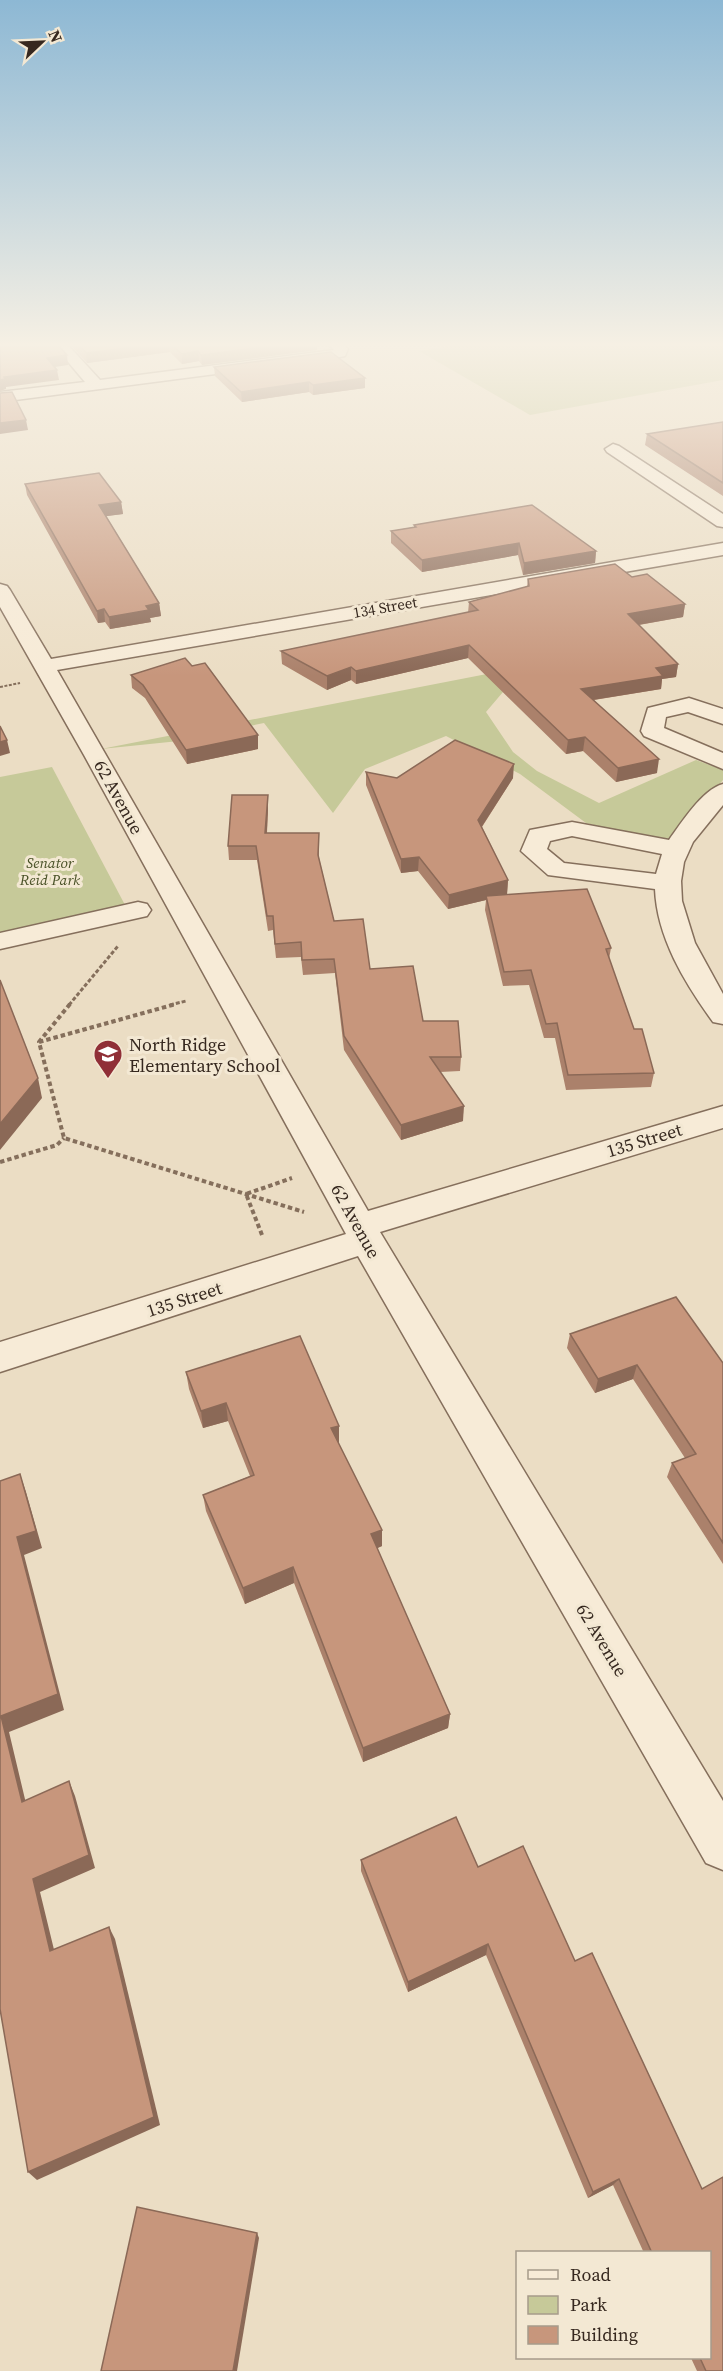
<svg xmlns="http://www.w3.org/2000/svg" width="723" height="2371" viewBox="0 0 723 2371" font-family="'Source Serif 4',serif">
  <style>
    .green { fill: #c6c999 }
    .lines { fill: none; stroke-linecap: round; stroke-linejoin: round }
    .minor-casing { stroke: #856f5c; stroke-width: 3 }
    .path-far2 { stroke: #856f5c; stroke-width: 2; stroke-dasharray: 3 1.5; stroke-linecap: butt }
    .path-far1 { stroke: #856f5c; stroke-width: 3; stroke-dasharray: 4 2; stroke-linecap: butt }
    .path { stroke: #856f5c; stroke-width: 4; stroke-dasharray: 4.5 3; stroke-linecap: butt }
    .minor { fill: #f7ebd7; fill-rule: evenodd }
    .wall { fill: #ab816b }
    .shaded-wall { fill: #8b6957 }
    .building { fill: #c7967c; stroke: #8b6957; stroke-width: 1.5 }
    .labels { text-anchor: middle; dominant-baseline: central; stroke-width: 6; stroke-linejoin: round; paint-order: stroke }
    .far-street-label { font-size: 15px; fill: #36281f; stroke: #f3e8d3 }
    .far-park-label { font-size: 15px; font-style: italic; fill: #495127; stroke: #f3e8d3 }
    .street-label { font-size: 18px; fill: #36281f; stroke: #f3e8d3 }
    .poi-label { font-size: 18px; fill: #36281f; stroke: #f3e8d3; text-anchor: start }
  </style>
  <rect width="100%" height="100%" fill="#ebddc4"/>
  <g class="green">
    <polygon points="463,344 723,344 723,380 530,415 419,351"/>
    <polygon points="512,669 520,672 486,712 513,752 537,771 599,803 696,760 723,770 723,780 670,843 586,823 520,774 446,736 365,769 333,813 264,723 179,741 101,749"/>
    <polygon points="52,767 125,905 0,934 0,777"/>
  </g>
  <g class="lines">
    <g class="minor-casing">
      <g id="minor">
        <polygon points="53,344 67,344 100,380 334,350 328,344 343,344 348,349 345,356 331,359 0,402 0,392 85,382"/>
        <polygon points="613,444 619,446 723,514 723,527 717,526 607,452 605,449"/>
        <polygon points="723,543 723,555 57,670 368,1211 723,1106 723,1128 380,1232 723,1801 723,1870 706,1863 358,1256 0,1372 0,1342 346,1234 84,755 0,607 0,584 7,586 10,590 51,659"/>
        <polygon points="689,698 723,709 723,724 688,712 666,717 664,728 723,753 723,769 644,736 641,731 648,708"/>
        <path d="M723 784V805L693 842 684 862 681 881 682 901 695 943 723 994V1024L713 1022C685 983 657 938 655 889L548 875 521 851 530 830 572 822 669 840C681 823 703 789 723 784ZM572 836 662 854 656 874 564 863 547 849 550 841Z"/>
        <polygon points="138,902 147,904 151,910 147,916 0,949 0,933"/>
      </g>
    </g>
    <polyline class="path-far2" points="0,687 20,683"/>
    <g class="path-far1">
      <polyline points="69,1005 118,946"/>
      <polyline points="170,1005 186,1001"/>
    </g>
    <g class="path">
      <polyline points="70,1004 39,1042 64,1138 304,1212"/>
      <polyline points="39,1042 176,1004"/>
      <polyline points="0,1162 57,1145 64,1138"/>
      <polyline points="262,1235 246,1194 292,1178"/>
    </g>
    <use href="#minor" class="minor"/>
  </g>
  <g class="wall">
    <polygon points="70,344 317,344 317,350 202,365 199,361 182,364 170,352 87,363"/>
    <polygon points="214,367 365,388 313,395 309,392 242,402 215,376"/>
    <polygon points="723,422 723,496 645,445 647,434"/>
    <polygon points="25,484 121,502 123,514 106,516 159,603 161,616 150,618 151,622 110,629 105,622 98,623 27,495"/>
    <polygon points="414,525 596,551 595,563 523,575 518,555 422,572 391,543 391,531 414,527"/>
    <polygon points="632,577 685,604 683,617 639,625 678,664 676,677 662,679 661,689 594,700 657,773 616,782 583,751 566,754 468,658 356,684 351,680 327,690 282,664 281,651 468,613 469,602 527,587 528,579"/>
    <polygon points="131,675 258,735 258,749 187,764 145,698 132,688"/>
    <polygon points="366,772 397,778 513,778 482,827 508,880 507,894 611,948 609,959 634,1029 654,1073 651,1087 566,1090 555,1038 544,1038 529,985 503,986 485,910 486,900 448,909 418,871 401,873 366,785"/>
    <polygon points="268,809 267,833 319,833 319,858 334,921 370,969 461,1057 460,1071 440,1072 463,1121 401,1140 344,1050 335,973 303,975 301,957 276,958 273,930 268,931 257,860 229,860 228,846"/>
    <polygon points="570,1334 723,1363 723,1564 667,1477 672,1463 685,1458 633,1379 595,1393 567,1348"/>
    <polygon points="186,1372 339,1443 338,1443 382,1546 377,1548 450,1714 448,1728 363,1762 294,1583 245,1604 206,1511 203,1495 250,1476 228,1421 203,1428 189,1389"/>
    <polygon points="456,1817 478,1867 523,1846 575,1961 592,1953 702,2189 723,2177 723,2371 697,2371 691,2358 710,2358 710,2253 644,2253 613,2185 588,2198 486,1955 408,1992 361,1871 361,1860"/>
  </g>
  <g class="shaded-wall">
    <polygon points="160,344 169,344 170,352 87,363 86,353"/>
    <polygon points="287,344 317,344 317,350 202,365 201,355"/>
    <polygon points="198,351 199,361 182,364 182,354"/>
    <polygon points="67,355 68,365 48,368 47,358"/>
    <polygon points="57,370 59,380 6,387 6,389 0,391 0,380 4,377"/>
    <polygon points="365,378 365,388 313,395 313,385"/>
    <polygon points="309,382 309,392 242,402 241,392"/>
    <polygon points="26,420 28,430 0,434 0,423"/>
    <polygon points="121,502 123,514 100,517 99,505"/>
    <polygon points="519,543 518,555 422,572 422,560"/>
    <polygon points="596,551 595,563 523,575 524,563"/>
    <polygon points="159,603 161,616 150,618 151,622 110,629 109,617 146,606"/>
    <polygon points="685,604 683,617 626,627 628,614"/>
    <polygon points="104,609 105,622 98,623 97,611"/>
    <polygon points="469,645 468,658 356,684 356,671"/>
    <polygon points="678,664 676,677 662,679 661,689 580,702 581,689 656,668"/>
    <polygon points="351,667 351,680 327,690 327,676"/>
    <polygon points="258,735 258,749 187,764 186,750"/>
    <polygon points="585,737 583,751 566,754 568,740"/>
    <polygon points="7,740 10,753 0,756 0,742"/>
    <polygon points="659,759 657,773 616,782 618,768"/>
    <polygon points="514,764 513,778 477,834 478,820"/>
    <polygon points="268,795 268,809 266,847 265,833"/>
    <polygon points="419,857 418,871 401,873 401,859"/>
    <polygon points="508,880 507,894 486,896 486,900 448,909 449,895"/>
    <polygon points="38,1078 42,1098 0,1150 0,1124"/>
    <polygon points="464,1106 463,1121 401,1140 401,1125"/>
    <polygon points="637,1365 633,1379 595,1393 598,1379"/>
    <polygon points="226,1403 228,1421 203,1428 201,1411"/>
    <polygon points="339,1426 339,1443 331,1446 331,1428"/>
    <polygon points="20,1474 26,1492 42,1548 24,1555 64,1710 9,1732 29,1816 22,1802 1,1716 17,1537"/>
    <polygon points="382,1530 382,1546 371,1551 371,1534"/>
    <polygon points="293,1567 294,1583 245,1604 243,1588"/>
    <polygon points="450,1714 448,1728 363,1762 363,1748"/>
    <polygon points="69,1781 75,1796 95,1868 40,1892 57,1962 50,1951 33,1879"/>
    <polygon points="109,1927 115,1939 160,2125 37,2180 28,2172"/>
    <polygon points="488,1944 486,1955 408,1992 408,1982"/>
    <polygon points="619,2179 613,2185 588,2198 593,2192"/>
    <polygon points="257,2233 259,2238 237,2371 233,2371"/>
  </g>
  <g class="building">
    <polygon points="0,344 57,344 67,355 47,358 57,370 4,377 5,379 0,380"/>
    <polygon points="78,344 160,344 86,353"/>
    <polygon points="171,344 287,344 201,355 198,351 182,354"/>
    <polygon points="331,352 365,378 313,385 309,382 241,392 214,367"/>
    <polygon points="12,392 26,420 0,423 0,393"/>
    <polygon points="723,422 723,483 647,434"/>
    <polygon points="99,473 121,502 99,505 159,603 146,606 149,610 109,617 104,609 97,611 25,484"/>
    <polygon points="532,505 596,551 524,563 519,543 422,560 391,531 416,527 414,525"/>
    <polygon points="615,564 632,577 647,574 685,604 628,614 678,664 656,668 663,676 581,689 659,759 618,768 585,737 568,740 469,645 356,671 351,667 327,676 281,651 478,610 469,602 529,586 528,579"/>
    <polygon points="185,658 192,666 205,663 258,735 186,750 143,685 131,675"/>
    <polygon points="0,726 7,740 0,742"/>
    <polygon points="455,740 514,764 478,820 508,880 449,895 419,857 401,859 366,772 397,778"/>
    <polygon points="232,795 268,795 265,833 319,833 318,855 334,921 363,919 370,969 413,966 423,1021 458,1021 461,1057 430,1057 464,1106 401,1125 344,1036 334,959 302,960 301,942 275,944 273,916 267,916 256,846 228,846"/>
    <polygon points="587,889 611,948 606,949 634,1029 642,1029 654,1073 568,1075 557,1023 546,1024 531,970 504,972 486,896"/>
    <polygon points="0,980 38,1078 0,1124"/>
    <polygon points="676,1297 723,1363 723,1543 672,1463 696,1454 637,1365 598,1379 570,1334"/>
    <polygon points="300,1336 339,1426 331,1428 382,1530 371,1534 450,1714 363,1748 293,1567 243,1588 203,1495 254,1475 226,1403 201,1411 186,1372"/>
    <polygon points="20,1474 36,1531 17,1537 58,1694 1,1716 22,1802 69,1781 89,1855 33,1879 50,1951 109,1927 154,2117 28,2172 0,2009 0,1481"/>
    <polygon points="456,1817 478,1867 523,1846 575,1961 592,1953 702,2189 723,2177 723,2371 706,2371 700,2358 710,2358 710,2253 652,2253 619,2179 593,2192 488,1944 408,1982 361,1860"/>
    <polygon points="137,2207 257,2233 233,2371 101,2371"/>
  </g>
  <linearGradient id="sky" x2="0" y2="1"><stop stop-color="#8db8d4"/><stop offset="0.51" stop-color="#f6f0e4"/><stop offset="1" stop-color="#f6f0e4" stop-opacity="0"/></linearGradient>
  <rect width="723" height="676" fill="url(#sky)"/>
  <defs>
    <g id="school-pin" transform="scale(1.5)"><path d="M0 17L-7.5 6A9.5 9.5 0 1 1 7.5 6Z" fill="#902f37" stroke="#f3e8d3"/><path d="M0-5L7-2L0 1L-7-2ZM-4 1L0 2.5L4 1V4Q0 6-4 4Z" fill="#fff"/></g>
  </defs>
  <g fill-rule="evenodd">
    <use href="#school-pin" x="108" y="1054"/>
  </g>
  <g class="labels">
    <g class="far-street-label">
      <text transform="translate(385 607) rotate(-10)">134 Street</text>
    </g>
    <g class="far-park-label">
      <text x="50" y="862">Senator<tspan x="50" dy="17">Reid Park</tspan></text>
    </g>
    <g class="street-label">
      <text transform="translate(119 797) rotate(61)">62 Avenue</text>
      <text transform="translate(644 1140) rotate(-17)">135 Street</text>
      <text transform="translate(356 1221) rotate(61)">62 Avenue</text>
      <text transform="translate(184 1299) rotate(-18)">135 Street</text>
      <text transform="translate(602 1640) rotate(59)">62 Avenue</text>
    </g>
    <g class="poi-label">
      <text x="129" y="1044">North Ridge<tspan x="129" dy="21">Elementary School</tspan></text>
    </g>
  </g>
  <rect x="516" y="2251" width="195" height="108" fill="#f3e8d3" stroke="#a79b8b" stroke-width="1.5"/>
  <rect x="528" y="2270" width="30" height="9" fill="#f7ebd7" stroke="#a79b8b" stroke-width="1.5"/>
  <text x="570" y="2281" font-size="18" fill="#36281f">Road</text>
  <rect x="528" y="2296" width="30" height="18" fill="#c6c999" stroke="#a79b8b" stroke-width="1.5"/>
  <text x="570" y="2311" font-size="18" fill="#36281f">Park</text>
  <rect x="528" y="2326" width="30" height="18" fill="#c7967c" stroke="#a79b8b" stroke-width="1.5"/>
  <text x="570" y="2341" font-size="18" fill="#36281f">Building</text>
  <g transform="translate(42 42) rotate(67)" stroke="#f3e8d3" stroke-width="4.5" paint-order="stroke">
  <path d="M0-4.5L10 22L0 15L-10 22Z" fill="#36281f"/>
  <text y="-9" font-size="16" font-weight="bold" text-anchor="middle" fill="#36281f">N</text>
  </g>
</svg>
